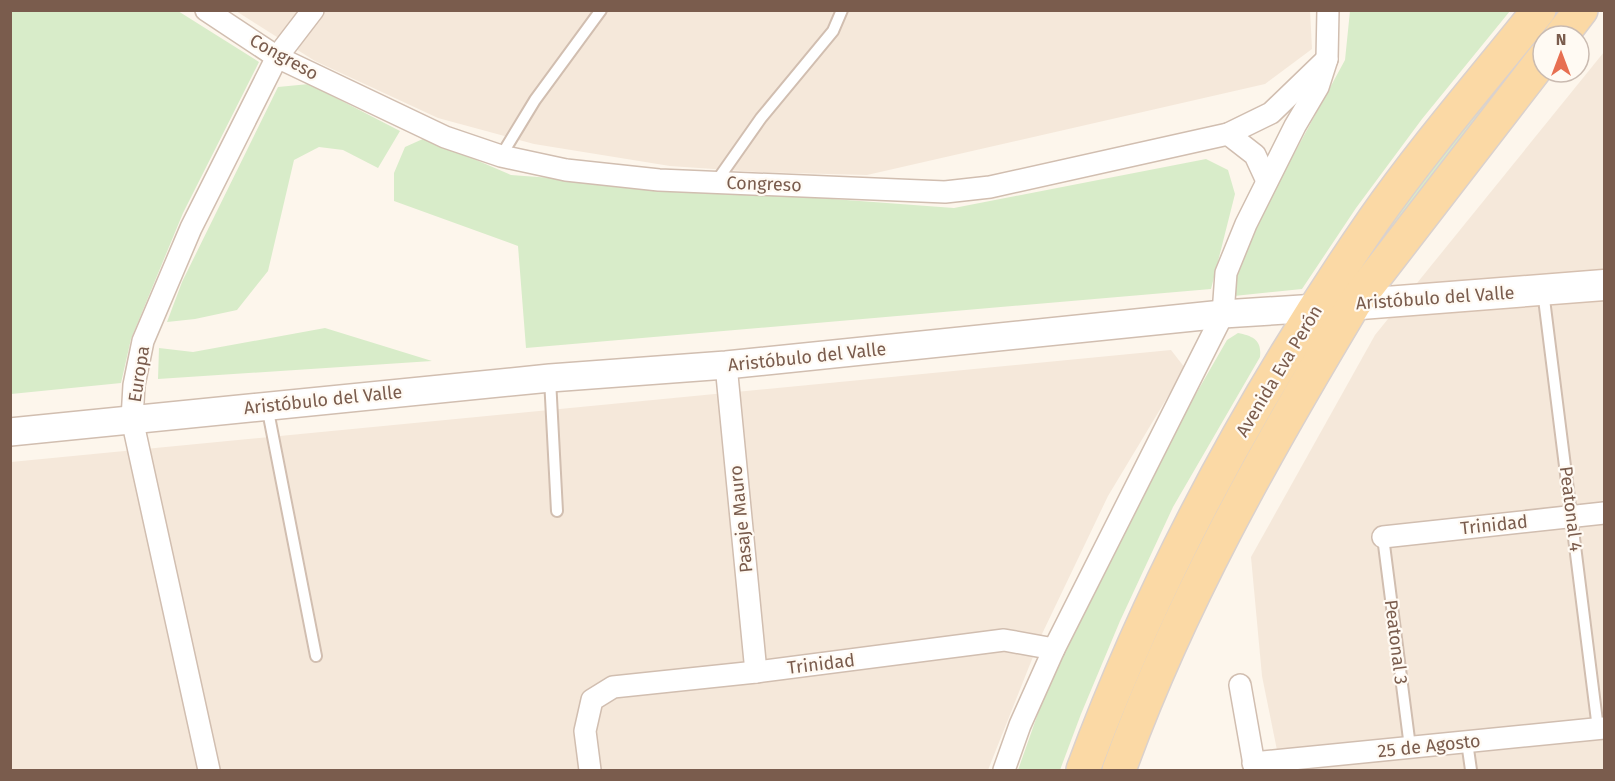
<svg xmlns="http://www.w3.org/2000/svg" width="1615" height="781" viewBox="0 0 1615 781" font-family="'Fira Sans',sans-serif">
  <style>
    .residential { fill: #f5e8da }
    .green { fill: #d8ecc9 }
    .lines { fill: none; stroke-linecap: round; stroke-linejoin: round }
    .service-casing { stroke: #d1beb0; stroke-width: 14 }
    .minor-casing { stroke: #d1beb0; stroke-width: 24 }
    .tertiary-casing { stroke: #d1beb0; stroke-width: 30 }
    .secondary-casing { stroke: #d6c0b0; stroke-width: 33 }
    .primary-casing { stroke: #dad1cd; stroke-width: 36 }
    .service { stroke: #fff; stroke-width: 10 }
    .minor { stroke: #fff; stroke-width: 21 }
    .tertiary { stroke: #fff; stroke-width: 27 }
    .secondary { stroke: #fff; stroke-width: 30 }
    .primary { stroke: #fbd9a5; stroke-width: 33 }
    .labels { text-anchor: middle; dominant-baseline: central; stroke-width: 4.5; stroke-linejoin: round; paint-order: stroke }
    .street-label { font-size: 18px; fill: #7a5c4d; stroke: #fffaf3 }
  </style>
  <rect width="100%" height="100%" fill="#fdf6ec"/>
  <g class="residential">
    <polygon points="1310,10 1312,49 1265,84 867,175 757,172 670,166 534,144 438,118 315,61 236,11"/>
    <polygon points="1604,52 1604,770 1281,770 1262,676 1251,557 1375,335"/>
    <polygon points="1171,350 1185,368 1108,496 1042,634 988,770 11,770 11,462"/>
  </g>
  <g class="green">
    <polygon points="11,10 178,11 259,62 183,213 131,339 121,383 11,394"/>
    <polygon points="1350,11 1510,11 1422,119 1356,208 1302,289 1234,296 1234,281 1263,211 1345,60"/>
    <polygon points="1554,11 1567,11 1546,36 1543,36 1543,40 1391,235 1349,282 1380,233"/>
    <polygon points="309,84 400,131 378,168 343,150 319,147 294,160 268,271 237,310 195,319 167,322 182,282 278,87"/>
    <polygon points="425,138 511,175 954,208 1206,159 1228,170 1235,194 1211,289 526,348 518,246 394,201 394,173 405,147"/>
    <polygon points="325,328 432,361 158,379 159,348 193,352"/>
    <path d="M1238 333C1253 336 1262 340 1260 357L1173 507 1120 621 1081 714 1060 770H1018L1054 668 1178 425 1227 340Z"/>
  </g>
  <g class="lines">
    <g class="service-casing">
      <g id="service">
        <polyline points="501,156 535,100 601,10"/>
        <polyline points="716,182 761,118 833,31 842,10"/>
        <polyline points="1543,291 1598,729"/>
        <polyline points="550,379 557,511"/>
        <polyline points="267,406 316,656"/>
        <polyline points="1383,537 1410,747"/>
        <polyline points="1467,742 1471,770"/>
      </g>
    </g>
    <g class="minor-casing">
      <g id="minor">
        <polyline points="206,10 277,57 445,137 501,156 566,170 659,180 945,192 990,187 1228,134 1271,113 1327,59"/>
        <polyline points="1228,134 1255,155 1267,181"/>
        <polyline points="726,365 756,672"/>
        <polyline points="1383,537 1604,513"/>
        <polyline points="1240,685 1255,770"/>
        <polyline points="1253,763 1604,728"/>
        <polyline points="209,770 132,419 134,385 143,341 191,228 277,57 313,10"/>
        <polyline points="590,770 585,731 592,700 613,687 756,672 1004,640 1054,649"/>
        <polyline points="1004,770 1020,725 1054,649 1223,314 1226,273 1246,224 1295,126 1318,87 1327,59 1328,10"/>
      </g>
    </g>
    <g class="tertiary-casing">
      <polyline id="tertiary" points="10,432 550,378 726,365 1223,314 1317,308"/>
    </g>
    <g class="secondary-casing">
      <polyline id="secondary" points="1335,306 1604,285"/>
    </g>
    <g class="primary-casing">
      <g id="primary">
        <polyline points="1561,36 1581,10"/>
        <path d="M1083 770C1155 576 1255 392 1373 221 1424 148 1483 80 1539 10"/>
        <path d="M1119 770C1178 606 1264 454 1354 304L1543 59"/>
      </g>
    </g>
    <use href="#service" class="service"/>
    <use href="#minor" class="minor"/>
    <use href="#tertiary" class="tertiary"/>
    <use href="#secondary" class="secondary"/>
    <use href="#primary" class="primary"/>
  </g>
  <g class="labels">
    <g class="street-label">
      <text transform="translate(284 57) rotate(29)">Congreso</text>
      <text transform="translate(764 184) rotate(2)">Congreso</text>
      <text transform="translate(1435 298) rotate(-4)">Aristóbulo del Valle</text>
      <text transform="translate(807 357) rotate(-6)">Aristóbulo del Valle</text>
      <text transform="translate(1279 371) rotate(-59)">Avenida Eva Perón</text>
      <text transform="translate(139 374) rotate(-81)">Europa</text>
      <text transform="translate(323 400) rotate(-6)">Aristóbulo del Valle</text>
      <text transform="translate(1571 509) rotate(83)">Peatonal 4</text>
      <text transform="translate(741 519) rotate(-96)">Pasaje Mauro</text>
      <text transform="translate(1494 525) rotate(-6)">Trinidad</text>
      <text transform="translate(1396 642) rotate(83)">Peatonal 3</text>
      <text transform="translate(821 664) rotate(-7)">Trinidad</text>
      <text transform="translate(1429 746) rotate(-6)">25 de Agosto</text>
    </g>
  </g>
  <rect width="1615" height="781" fill="none" stroke="#7a5c4d" stroke-width="24"/>
  <g transform="translate(1561 54)"><circle r="28" fill="#fffaf3" stroke="#cabbb1" stroke-width="1.5"/>
  <path d="M0-4.5L10 22L0 15L-10 22Z" fill="#e76f51"/>
  <text y="-9" font-size="16" font-weight="bold" text-anchor="middle" fill="#7a5c4d">N</text>
  </g>
</svg>
